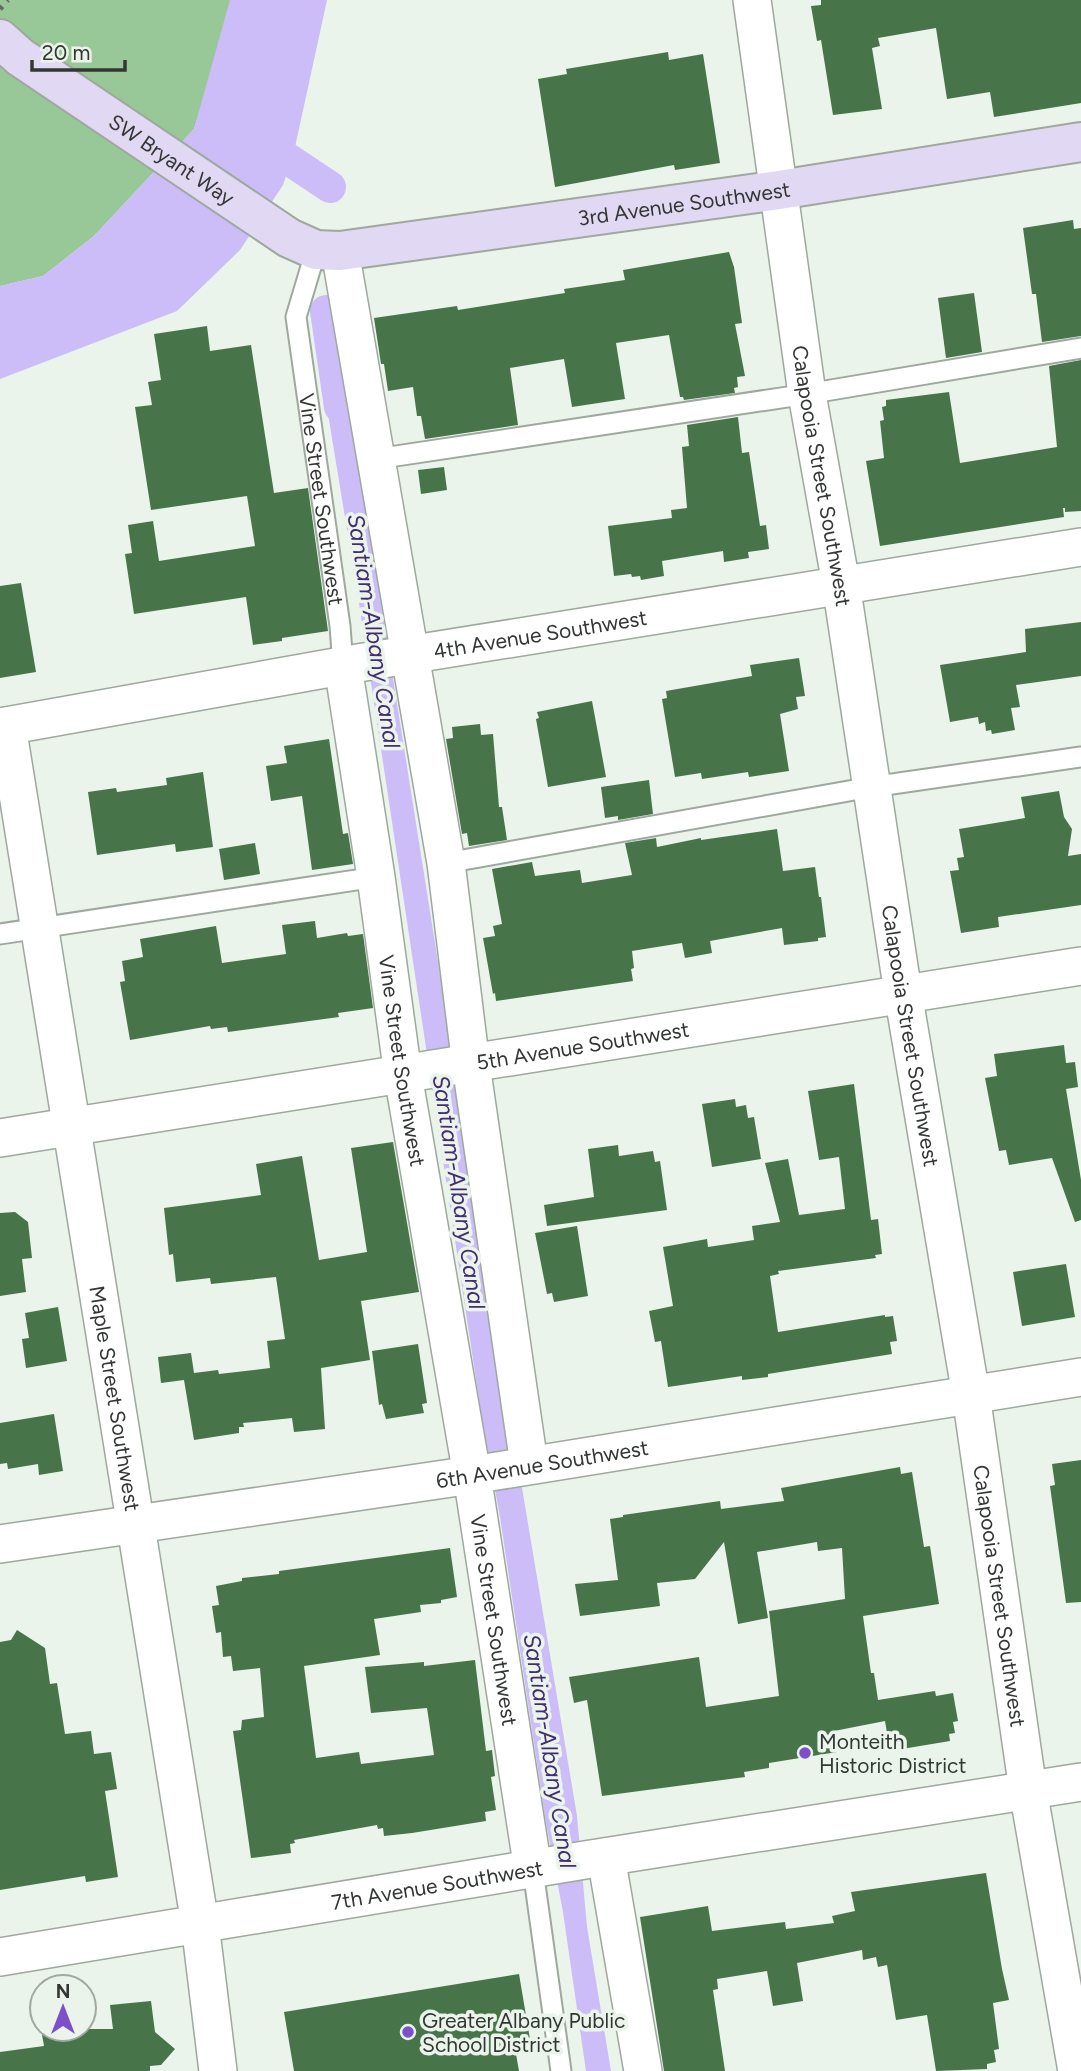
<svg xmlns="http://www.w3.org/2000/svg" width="1081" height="2071" viewBox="0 0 1081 2071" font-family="Figtree,sans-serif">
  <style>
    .forest { fill: #98c798 }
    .water { fill: #ccbcf7 }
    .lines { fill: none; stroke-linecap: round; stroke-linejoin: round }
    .canal { stroke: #ccbcf7; stroke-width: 32 }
    .building { fill: #48744a }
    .lane-casing { stroke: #9fa89f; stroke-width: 23 }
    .street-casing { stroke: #9fa89f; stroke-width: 40 }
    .secondary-casing { stroke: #9fa89f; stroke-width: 42 }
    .lane { stroke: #fff; stroke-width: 19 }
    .street { stroke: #fff; stroke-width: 37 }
    .secondary { stroke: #e1d8f3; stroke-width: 38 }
    .rail { stroke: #646964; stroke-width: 5; stroke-dasharray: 3.5 7; stroke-linecap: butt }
    .poi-dot { fill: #7d50c9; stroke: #eaf4ea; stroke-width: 2.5 }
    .labels { text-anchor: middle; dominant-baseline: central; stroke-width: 7; stroke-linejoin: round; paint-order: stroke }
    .street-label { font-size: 21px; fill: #333733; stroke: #eaf4ea }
    .poi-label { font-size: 21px; fill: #333733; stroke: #eaf4ea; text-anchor: start }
    .water-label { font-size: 23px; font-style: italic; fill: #442c6f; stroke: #eaf4ea }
  </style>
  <rect width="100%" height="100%" fill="#eaf4ea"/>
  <polygon class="forest" points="0,0 235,0 194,129 94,236 43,276 0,286"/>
  <g class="water">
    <polygon points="230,0 327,0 295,147 283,185 240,250 177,311 0,379 0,286 43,276 94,236 194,129"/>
    <polygon points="343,363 510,1416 577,1816 587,1927 611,2071 586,2071 563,1912 546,1823 500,1517 482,1419 359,603 323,383 326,367"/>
  </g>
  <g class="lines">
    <g class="canal">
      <polyline points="255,137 330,187"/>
      <polyline points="326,311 340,407"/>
    </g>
  </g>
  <g class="building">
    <polygon points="821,0 1081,0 1081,103 994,117 990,92 947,99 936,28 878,38 880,46 872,48 882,109 833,115 821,40 817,41 811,6 821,5"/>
    <polygon points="668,52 669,60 703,54 720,163 675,170 674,165 555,187 538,79 567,74 566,69"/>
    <polygon points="1073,220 1074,229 1081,228 1081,336 1042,342 1036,294 1032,294 1023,228"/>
    <polygon points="729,252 734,267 742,323 735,324 745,376 737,377 738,387 734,388 735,393 684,400 683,397 680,397 669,335 616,343 625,399 572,407 564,359 510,368 518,425 425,439 421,416 417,416 413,387 388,391 384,364 381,364 374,318 457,306 458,310 565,293 564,289 625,280 623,270"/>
    <polygon points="974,293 982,352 946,358 938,298"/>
    <polygon points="207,326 210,351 251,345 274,493 308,488 328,631 282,638 282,641 253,645 246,597 134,614 125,554 132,553 128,525 153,521 159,561 255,546 247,496 151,510 135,407 152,405 148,382 161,380 154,334"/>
    <polygon points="1081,360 1081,511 1065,512 1065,508 1063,508 1064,517 880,546 866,461 884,458 880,421 884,420 882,407 886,406 886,400 949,392 960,463 1057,447 1049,366"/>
    <polygon points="738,417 742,453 749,452 760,526 766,525 769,549 748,552 749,558 724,562 723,551 662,561 664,576 641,580 640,576 632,577 631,574 614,576 608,526 672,518 671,510 687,508 682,447 689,446 687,425"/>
    <polygon points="444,467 447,490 421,494 418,470"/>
    <polygon points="21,583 36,672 0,678 0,586"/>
    <polygon points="1081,622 1081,676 1016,685 1020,707 1011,708 1015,730 992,734 991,730 986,731 985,722 979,724 978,717 950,722 940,665 1026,652 1025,629"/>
    <polygon points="799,658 805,696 796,697 798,709 780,714 789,771 749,777 748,772 702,779 701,773 675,777 662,699 667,698 666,691 752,676 750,665"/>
    <polygon points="592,701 606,777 548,787 536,719 539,718 537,712"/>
    <polygon points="480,724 481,735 493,734 499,807 502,807 507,840 469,846 467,833 462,834 446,739 453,738 452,727"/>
    <polygon points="329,739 343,834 348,833 353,864 312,870 302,796 271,801 266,766 287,763 284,746"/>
    <polygon points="203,772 213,847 176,852 175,844 97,855 88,792 116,788 117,792 167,785 166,778"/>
    <polygon points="649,780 653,814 618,820 618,816 605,818 601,787"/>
    <polygon points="1059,791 1064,817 1072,829 1068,856 1081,854 1081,905 998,917 999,927 961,933 950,871 959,870 957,858 964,857 959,829 1025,818 1021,797"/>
    <polygon points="777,829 783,871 815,867 819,897 821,897 826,937 818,938 818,941 784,945 782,928 710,941 712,953 685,958 682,943 632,951 634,968 631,969 633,981 496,1001 495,993 493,994 483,938 495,936 493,926 502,924 492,869 532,862 535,876 580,870 582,883 632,875 625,843 656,838 657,847 701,838 701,840"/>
    <polygon points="255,843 260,874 224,880 219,849"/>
    <polygon points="315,921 317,938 347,933 348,936 363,934 373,1008 338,1013 339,1017 228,1032 227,1027 211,1029 210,1026 130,1040 120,982 125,981 122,961 143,957 140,939 216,926 222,963 286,954 282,925"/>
    <polygon points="1064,1045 1066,1063 1075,1062 1078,1087 1066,1089 1081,1180 1081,1220 1075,1222 1052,1158 1009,1165 1006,1150 999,1151 985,1078 997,1076 994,1054"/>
    <polygon points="854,1084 871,1220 878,1219 882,1254 875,1255 876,1258 778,1271 779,1274 770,1276 778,1332 885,1315 885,1317 893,1316 897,1341 890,1342 892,1354 768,1374 768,1377 742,1380 742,1376 668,1387 661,1341 655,1342 649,1311 673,1306 663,1247 707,1239 708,1247 754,1240 752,1226 780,1222 765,1163 788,1159 799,1215 845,1209 839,1157 819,1160 808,1091"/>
    <polygon points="735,1099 736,1107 746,1105 748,1118 754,1117 761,1159 712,1167 702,1104"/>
    <polygon points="393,1142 419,1292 361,1301 370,1360 321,1368 325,1429 294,1432 292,1418 243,1423 244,1427 239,1427 239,1433 194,1440 184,1380 161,1383 158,1357 191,1353 194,1373 218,1370 219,1374 270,1368 267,1341 285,1339 276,1277 211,1284 210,1278 176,1282 173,1254 169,1255 164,1208 261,1195 256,1164 302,1156 319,1260 367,1252 351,1148"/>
    <polygon points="618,1145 619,1156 653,1151 655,1162 660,1161 667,1210 547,1226 544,1205 594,1197 588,1149"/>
    <polygon points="15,1212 28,1222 32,1258 22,1259 26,1292 0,1296 0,1213"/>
    <polygon points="577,1226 588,1296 554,1302 552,1293 547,1294 535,1233"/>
    <polygon points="1066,1264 1075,1317 1022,1326 1013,1272"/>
    <polygon points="58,1307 67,1361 26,1368 22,1339 29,1338 25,1313"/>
    <polygon points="418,1344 427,1403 422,1404 424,1413 386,1419 382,1404 379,1405 372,1351"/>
    <polygon points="54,1414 63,1471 39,1475 38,1464 8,1469 7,1463 0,1464 0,1423"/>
    <polygon points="1081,1460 1081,1602 1066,1603 1050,1486 1055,1485 1052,1464"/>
    <polygon points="900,1467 901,1474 912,1472 924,1547 930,1546 939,1604 863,1616 871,1673 874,1673 878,1700 935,1691 936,1696 953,1693 958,1721 953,1722 955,1733 949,1734 950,1741 890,1751 885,1721 834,1731 837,1752 769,1763 769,1768 744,1772 745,1777 602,1796 587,1700 574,1703 569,1677 699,1657 706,1707 779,1696 769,1611 845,1599 842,1548 818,1551 817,1542 757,1552 768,1618 738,1624 724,1542 695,1579 657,1583 660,1606 580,1616 575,1584 618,1580 610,1519 623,1517 623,1515 720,1501 721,1509 784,1501 781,1488"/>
    <polygon points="450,1548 457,1597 441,1600 441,1603 420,1605 421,1612 374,1619 380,1655 304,1666 316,1758 359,1752 361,1764 434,1755 427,1708 371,1713 365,1667 424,1662 424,1666 475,1660 486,1751 492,1750 495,1776 491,1777 496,1810 485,1812 486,1821 412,1833 384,1836 383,1828 378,1829 377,1825 294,1840 295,1843 290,1844 291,1853 251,1858 233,1731 241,1730 242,1720 264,1717 260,1668 233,1671 231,1656 223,1657 221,1632 216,1633 212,1606 219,1605 216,1586 242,1581 242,1578 279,1574 279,1571"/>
    <polygon points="17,1630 45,1648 50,1684 57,1683 65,1734 91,1731 94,1754 111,1752 117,1789 105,1791 118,1877 86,1882 85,1876 0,1890 0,1642 11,1640"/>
    <polygon points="986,1873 1002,1969 1009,2000 993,2003 999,2049 994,2050 996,2062 987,2064 987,2069 936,2071 927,2015 896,2020 887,1965 878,1967 876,1957 863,1960 862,1950 797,1963 803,2001 773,2006 767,1971 717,1979 718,1989 713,1990 725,2071 664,2071 640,1917 708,1906 712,1931 785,1922 786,1929 834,1923 832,1916 855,1911 851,1892"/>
    <polygon points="519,1974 532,2051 516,2054 519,2071 294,2071 284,2012"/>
    <polygon points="151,2001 155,2032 175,2049 161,2065 150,2066 150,2071 0,2071 0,2052 44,2046 41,2029 113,2029 110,2005"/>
  </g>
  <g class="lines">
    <g class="lane-casing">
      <g id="lane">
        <path id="s1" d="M316 250 296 317 340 626 343 666"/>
        <polyline points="376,459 807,394 1081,348"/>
        <polyline points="446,863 871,787 1081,757"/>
        <polyline points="0,934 376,877"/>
        <polyline points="533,1870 561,2071"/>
      </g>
    </g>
    <g class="street-casing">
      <g id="street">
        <path id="s2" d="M752 0 807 394 841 584 903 993 971 1395 1028 1790 1077 2071"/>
        <polyline points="340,251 446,863 471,1065 529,1464"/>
        <path id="s3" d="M343 666 376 877 403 1075 472 1475 533 1870"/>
        <path id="s4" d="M7 726 200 1924 218 2071"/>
        <path id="s5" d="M0 727 358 663 1081 547"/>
        <path id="s6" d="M0 1138 1081 966"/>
        <path id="s7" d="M0 1544 472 1475 1081 1377"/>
        <polyline points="606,1857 643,2071"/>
        <path id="s8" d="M0 1957 585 1860 1081 1782"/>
      </g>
    </g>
    <g class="secondary-casing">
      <g id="secondary">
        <path id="s9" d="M0 39 20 57 289 238 316 250 340 251 779 190 1081 142"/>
      </g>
    </g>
    <use href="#lane" class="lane"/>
    <use href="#street" class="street"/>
    <use href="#secondary" class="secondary"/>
    <polyline class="rail" points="0,9 8,0"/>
  </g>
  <g class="poi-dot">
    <circle cx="805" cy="1753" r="7"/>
    <circle cx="408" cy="2032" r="7"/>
  </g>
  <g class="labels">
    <g class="street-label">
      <text stroke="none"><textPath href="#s9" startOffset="210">SW Bryant Way</textPath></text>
      <text stroke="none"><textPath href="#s9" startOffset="752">3rd Avenue Southwest</textPath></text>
      <text stroke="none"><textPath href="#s2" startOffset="481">Calapooia Street Southwest</textPath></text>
      <text stroke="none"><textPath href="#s1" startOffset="254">Vine Street Southwest</textPath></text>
      <text stroke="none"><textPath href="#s5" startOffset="548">4th Avenue Southwest</textPath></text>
      <text stroke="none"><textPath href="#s2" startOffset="1048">Calapooia Street Southwest</textPath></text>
      <text stroke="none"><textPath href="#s6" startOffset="590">5th Avenue Southwest</textPath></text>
      <text stroke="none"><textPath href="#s3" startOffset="399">Vine Street Southwest</textPath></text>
      <text stroke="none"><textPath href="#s4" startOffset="681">Maple Street Southwest</textPath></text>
      <text stroke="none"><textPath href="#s7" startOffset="548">6th Avenue Southwest</textPath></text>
      <text stroke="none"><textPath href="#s2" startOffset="1615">Calapooia Street Southwest</textPath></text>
      <text stroke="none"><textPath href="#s3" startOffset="966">Vine Street Southwest</textPath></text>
      <text stroke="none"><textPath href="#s8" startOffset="443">7th Avenue Southwest</textPath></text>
    </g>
    <g class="poi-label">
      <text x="819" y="1741">Monteith<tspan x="819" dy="24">Historic District</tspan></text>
      <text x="422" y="2020">Greater Albany Public<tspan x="422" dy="24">School District</tspan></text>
    </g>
    <g class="water-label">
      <text transform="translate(374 631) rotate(81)">Santiam-Albany Canal</text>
      <text transform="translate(459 1192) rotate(81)">Santiam-Albany Canal</text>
      <text transform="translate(550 1751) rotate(81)">Santiam-Albany Canal</text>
    </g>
  </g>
  <g transform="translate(63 2008)"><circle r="33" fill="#eaf4ea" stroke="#a1a8a1" stroke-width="2"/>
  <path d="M0-5L12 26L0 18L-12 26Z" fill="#7d50c9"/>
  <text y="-10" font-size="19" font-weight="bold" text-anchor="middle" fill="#333733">N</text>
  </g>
  <path d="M32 60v10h93v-10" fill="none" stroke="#333733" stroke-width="3.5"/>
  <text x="42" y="60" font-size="21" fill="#333733" stroke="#eaf4ea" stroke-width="5" paint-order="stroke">20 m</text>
</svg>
